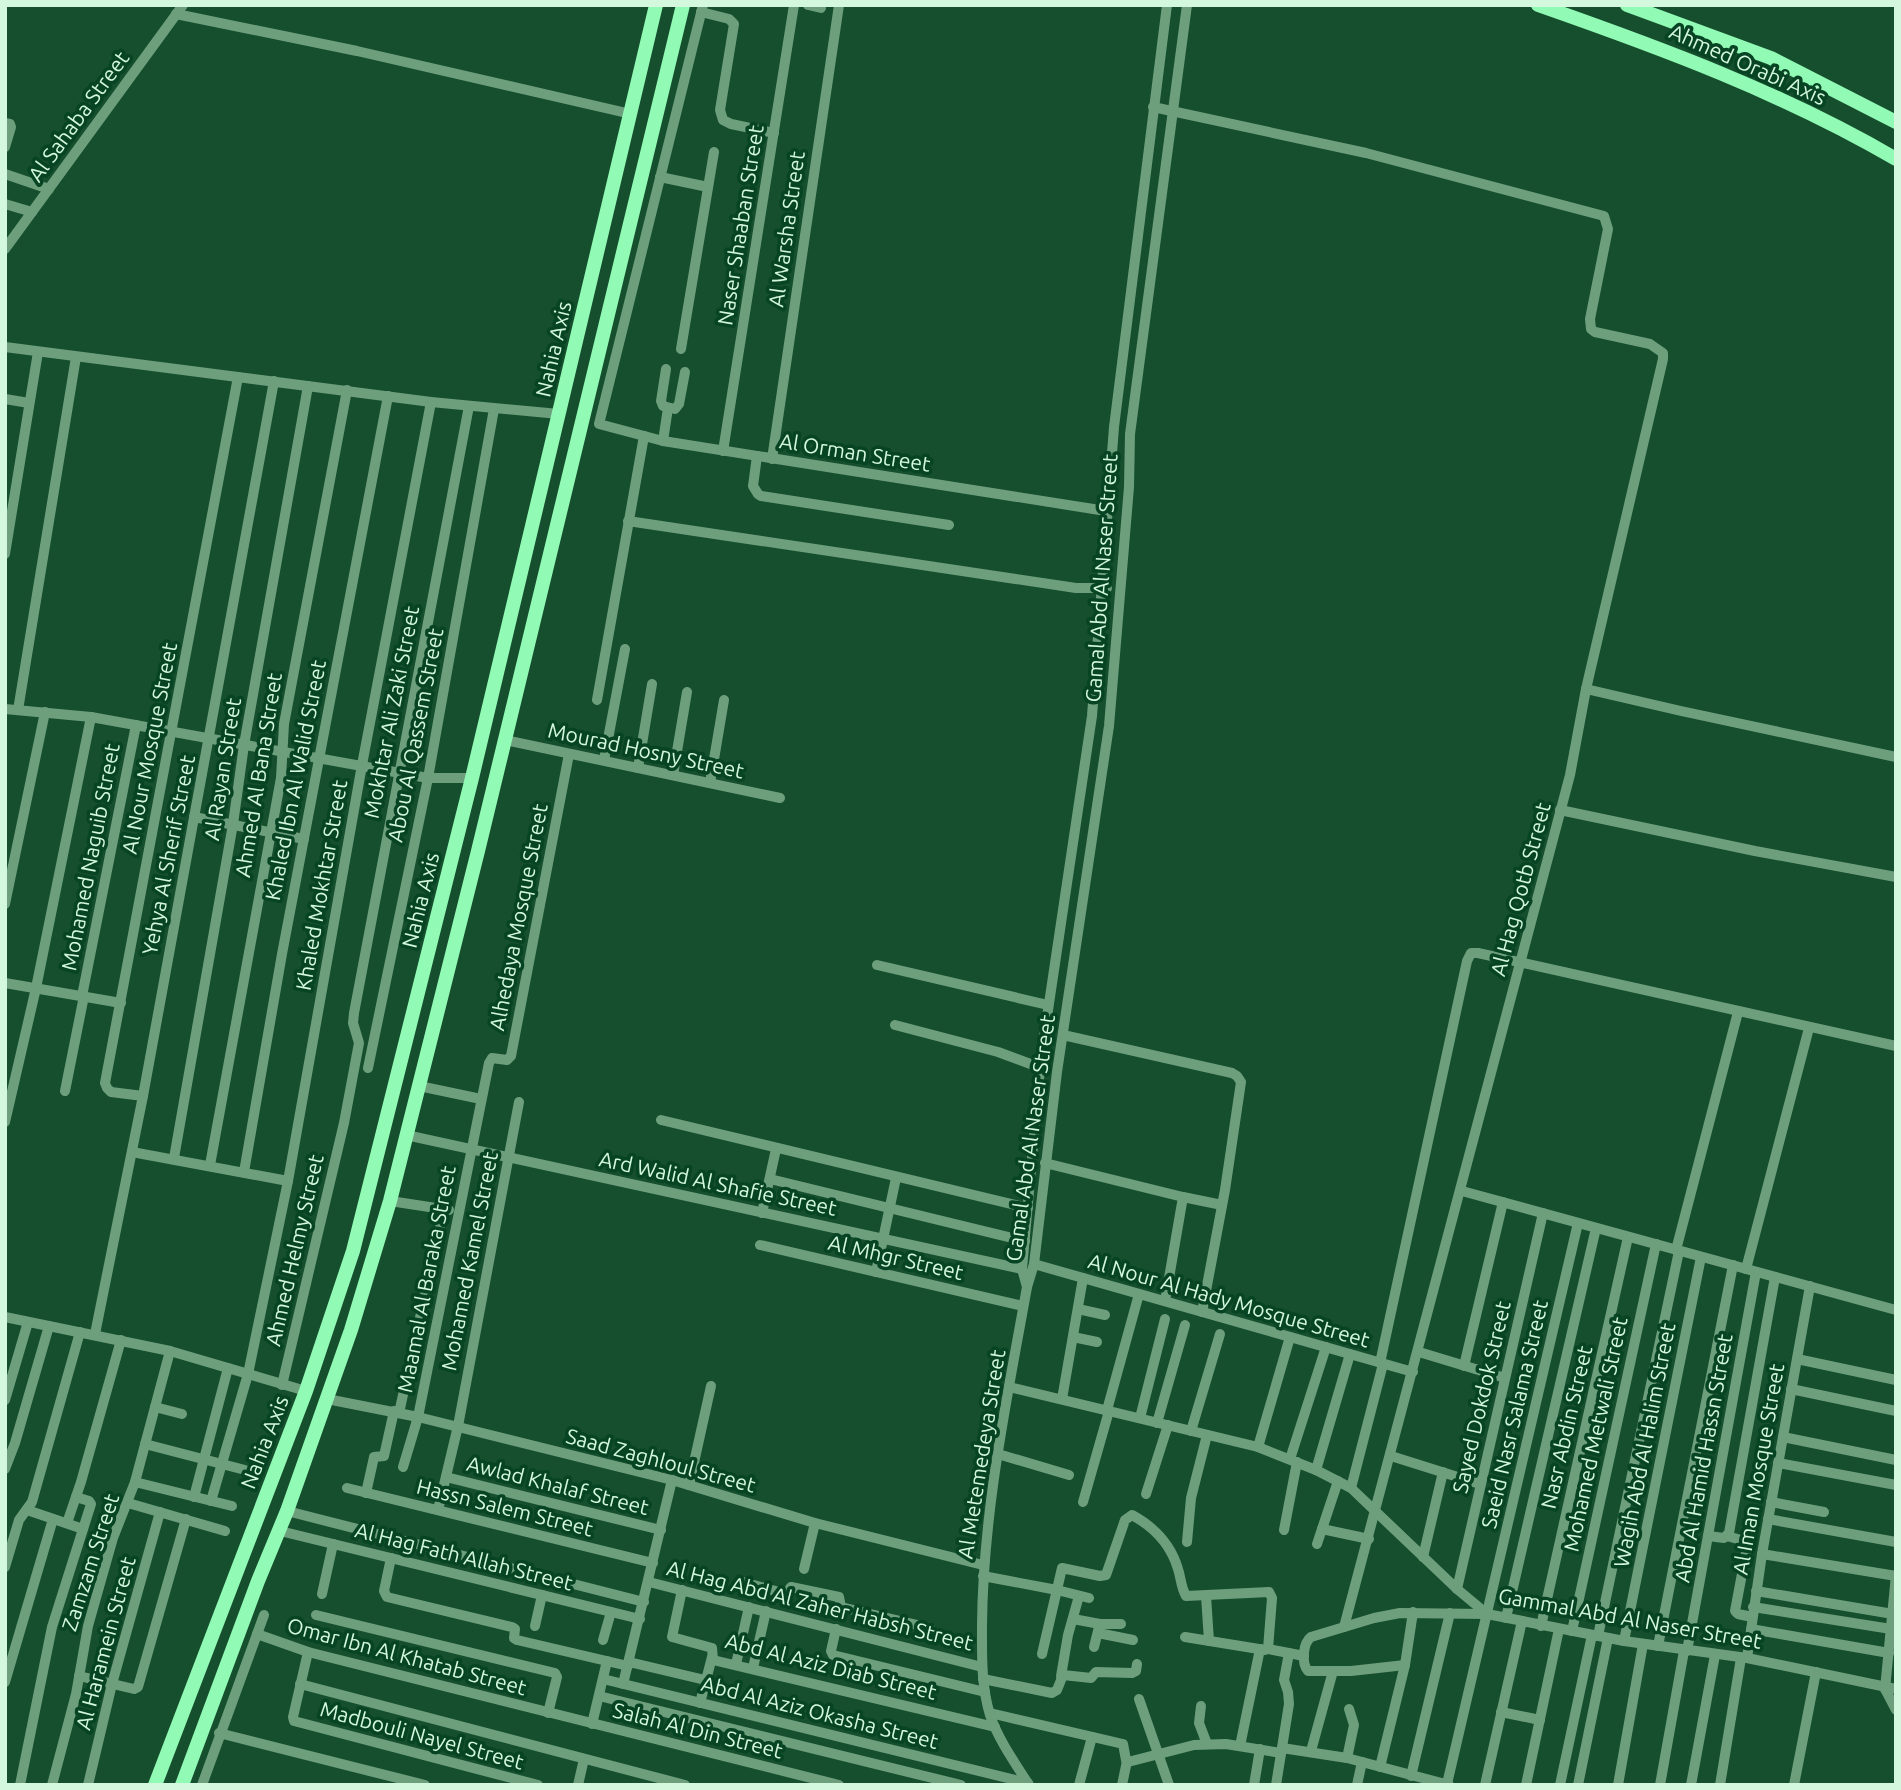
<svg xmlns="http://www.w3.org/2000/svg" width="1901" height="1790" viewBox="0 0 1901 1790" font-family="Ubuntu,sans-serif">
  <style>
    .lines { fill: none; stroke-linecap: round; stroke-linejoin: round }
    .minor { stroke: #6e9f7d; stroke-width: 10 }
    .major { stroke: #91fab4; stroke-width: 14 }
    .labels { text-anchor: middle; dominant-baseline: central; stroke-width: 7; stroke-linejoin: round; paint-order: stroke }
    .street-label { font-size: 21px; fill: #d4f8dd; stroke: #074423 }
  </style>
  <rect width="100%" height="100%" fill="#164f2e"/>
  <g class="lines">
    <g class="minor">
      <polyline points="703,5 599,424 663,441 1106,511"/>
      <polyline points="808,5 821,8"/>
      <polyline points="701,12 729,19 734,24 720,110 723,120 731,124 774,133"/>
      <polyline points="176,14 357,51 631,114"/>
      <polyline points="1153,107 1366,153 1604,216 1608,229 1590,319 1591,329 1595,332 1650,344 1663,353 1663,359 1586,689 1570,775 1344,1627"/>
      <polyline points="5,123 10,124 11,127 5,147"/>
      <polyline points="5,174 49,189"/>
      <polyline points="660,177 708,187"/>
      <polyline points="5,204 32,212"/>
      <polyline points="5,249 183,5"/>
      <polyline points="5,347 431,402 559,414"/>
      <polyline points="681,349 714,152"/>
      <polyline points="666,369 661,401 663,406 675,409 679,404 685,372"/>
      <polyline points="5,399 29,403"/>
      <polyline points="663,441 668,408"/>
      <polyline points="723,451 794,5"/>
      <polyline points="757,456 753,486 758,494 761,496 949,525"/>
      <polyline points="772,459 839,5"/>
      <polyline points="628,521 1076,588 1107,588"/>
      <polyline points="5,554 38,352"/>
      <polyline points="1586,689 1681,711 1896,757"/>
      <polyline points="597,700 644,436"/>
      <polyline points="5,709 91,717 428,778 472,778"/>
      <polyline points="18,710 76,357"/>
      <polyline points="505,740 780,798"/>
      <polyline points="604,760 625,649"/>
      <polyline points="638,768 652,684"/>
      <polyline points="673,775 687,692"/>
      <polyline points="710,783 724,700"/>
      <polyline points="1560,810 1755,851 1896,877"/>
      <polyline points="194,817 304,839"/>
      <polyline points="5,904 45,712"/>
      <polyline points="877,965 1048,1005"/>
      <polyline points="5,983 121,1003"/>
      <polyline points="82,996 136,725"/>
      <polyline points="895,1025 998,1052 1044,1069"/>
      <polyline points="1063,1035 1232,1073 1237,1076 1241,1082 1225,1190 1202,1312"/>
      <polyline points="368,1068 428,778 494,409"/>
      <polyline points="419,1086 481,1099"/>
      <polyline points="65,1091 84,996"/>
      <polyline points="143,1096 111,1092 107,1088 105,1083 238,377"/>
      <polyline points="661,1120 1028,1208"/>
      <polyline points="5,1122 36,988 91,717"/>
      <polyline points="406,1135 1022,1269"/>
      <polyline points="132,1152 288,1181"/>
      <polyline points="174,1158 233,824 244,745 308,386"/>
      <polyline points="1045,1163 1183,1197 1165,1301"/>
      <polyline points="210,1165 281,778 284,724 347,390"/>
      <polyline points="244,1172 282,954 388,396"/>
      <polyline points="770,1179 1025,1241"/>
      <polyline points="1462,1191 1896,1310"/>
      <polyline points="1183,1197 1222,1205"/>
      <polyline points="390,1201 449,1210"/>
      <polyline points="762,1213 776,1149"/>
      <polyline points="760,1245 1023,1306"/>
      <polyline points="1676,1250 1738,1012"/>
      <polyline points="1034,1264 1413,1372"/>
      <polyline points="1746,1269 1809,1028"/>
      <polyline points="876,1272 896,1178"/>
      <polyline points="1027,1287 1022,1269 1041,1057 1092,716 1114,427 1167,5"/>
      <polyline points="1078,1309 1105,1315"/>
      <polyline points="5,1317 170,1351 306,1391"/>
      <polyline points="95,1334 143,1096 274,381"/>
      <polyline points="1073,1337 1097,1342"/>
      <polyline points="1419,1352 1505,1378"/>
      <polyline points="1797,1359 1896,1380"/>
      <polyline points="1380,1363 1467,961 1471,953 1478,953 1896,1046"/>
      <polyline points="1464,1366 1503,1202"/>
      <polyline points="282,1385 344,1123 359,1043 353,1023 354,1013 469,406"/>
      <polyline points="1009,1387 1258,1447 1316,1470 1351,1488 1457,1589 1487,1614 1624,1641 1747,1658 1896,1689"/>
      <polyline points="1791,1389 1896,1411"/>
      <polyline points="327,1399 418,1417 672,1480 815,1523 983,1565"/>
      <polyline points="1062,1399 1083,1278"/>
      <polyline points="5,1400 28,1322"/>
      <polyline points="155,1407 182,1414"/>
      <polyline points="1107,1410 1139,1294"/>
      <polyline points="399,1413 444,1209"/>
      <polyline points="1140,1418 1165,1319"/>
      <polyline points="1157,1423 1185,1325"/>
      <polyline points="1191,1431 1220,1334"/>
      <polyline points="1783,1437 1896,1460"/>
      <polyline points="145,1444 245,1470"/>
      <polyline points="1258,1447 1290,1337"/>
      <polyline points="998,1454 1069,1475"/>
      <polyline points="1391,1456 1480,1484"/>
      <polyline points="1290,1459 1326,1347"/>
      <polyline points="1778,1463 1896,1485"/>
      <polyline points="403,1467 418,1417 489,1063 492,1058 507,1060 511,1056 569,754"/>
      <polyline points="5,1469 15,1443 49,1326"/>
      <polyline points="1316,1470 1350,1354"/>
      <polyline points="446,1477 661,1530"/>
      <polyline points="135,1482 232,1506"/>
      <polyline points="689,1485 711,1386"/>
      <polyline points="347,1488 653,1563"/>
      <polyline points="1351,1488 1383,1364"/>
      <polyline points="366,1493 374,1457 384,1456 394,1411"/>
      <polyline points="1146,1494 1168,1425"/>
      <polyline points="194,1497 228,1368"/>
      <polyline points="211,1501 248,1374 288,1181 362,765 431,402"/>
      <polyline points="1083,1502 1109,1411"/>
      <polyline points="1771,1502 1824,1512"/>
      <polyline points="128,1503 225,1531"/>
      <polyline points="27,1510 83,1529"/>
      <polyline points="438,1510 458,1426 519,1102"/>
      <polyline points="287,1511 644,1602"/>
      <polyline points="1768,1519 1896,1542"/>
      <polyline points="67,1523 81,1482 121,1340"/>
      <polyline points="1322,1529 1369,1539"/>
      <polyline points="1284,1530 1297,1462"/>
      <polyline points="280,1531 640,1619"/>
      <polyline points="1708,1536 1724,1538 1729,1533 1775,1277"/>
      <polyline points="1727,1536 1748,1542 1735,1611 1738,1614 1752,1617"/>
      <polyline points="1187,1542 1191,1498 1207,1435"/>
      <polyline points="1317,1544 1338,1481"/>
      <polyline points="1762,1554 1896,1576"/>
      <polyline points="1423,1557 1443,1472"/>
      <polyline points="391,1558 384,1591 387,1597 512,1627 515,1629 514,1638 517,1640 628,1666"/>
      <polyline points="5,1567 19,1520 32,1502 80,1332"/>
      <polyline points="804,1569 815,1523"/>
      <polyline points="983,1576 1057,1590 1089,1598"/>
      <polyline points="649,1582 982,1667"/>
      <polyline points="743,1582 786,1594 791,1587 839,1597 841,1607 930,1628"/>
      <polyline points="1457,1589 1543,1213"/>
      <polyline points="682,1590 672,1637 712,1648 713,1660 995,1727"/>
      <polyline points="1756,1591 1893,1614"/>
      <polyline points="322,1594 333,1544"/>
      <polyline points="1206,1596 1209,1641"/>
      <polyline points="1753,1607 1891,1629"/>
      <polyline points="316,1615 555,1673 557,1677 548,1713"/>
      <polyline points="1506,1618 1596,1228"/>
      <polyline points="1073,1619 1100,1624 1121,1624"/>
      <polyline points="535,1626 542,1595"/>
      <polyline points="1541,1626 1628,1237"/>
      <polyline points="836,1629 831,1651 833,1655 985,1692"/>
      <polyline points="1751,1629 1889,1653"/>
      <polyline points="1572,1631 1656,1244"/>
      <polyline points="1098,1633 1133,1640"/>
      <polyline points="257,1634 308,1652 839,1785"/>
      <polyline points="1598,1636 1679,1251"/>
      <polyline points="1185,1637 1265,1650"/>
      <polyline points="603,1640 611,1612"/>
      <polyline points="1624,1641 1701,1257"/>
      <polyline points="1658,1646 1733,1265"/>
      <polyline points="1094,1647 1099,1627"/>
      <polyline points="1687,1651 1756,1272"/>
      <polyline points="308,1652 293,1717 294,1721 538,1785"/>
      <path d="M1042 1654 1062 1568 1100 1576 1106 1575 1125 1520 1132 1515C1154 1527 1171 1545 1178 1569 1181 1578 1181 1588 1186 1596L1269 1592 1272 1598 1268 1649 1304 1656"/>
      <polyline points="1747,1658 1762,1554 1810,1286"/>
      <polyline points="629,1662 705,1680"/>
      <polyline points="736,1664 749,1607"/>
      <path d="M1405 1665 1351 1671H1308C1301 1663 1303 1643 1311 1637L1374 1618 1400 1613 1487 1614"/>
      <polyline points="753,1668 766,1611"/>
      <polyline points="79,1676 134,1689 138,1687 186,1519"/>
      <polyline points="1061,1676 1068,1635 1079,1596"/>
      <polyline points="603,1679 1028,1783"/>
      <polyline points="983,1679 1052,1693 1057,1690 1063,1675 1091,1678 1096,1672 1132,1673 1136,1671 1137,1664"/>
      <polyline points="5,1682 53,1519"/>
      <polyline points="300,1684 685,1785"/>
      <polyline points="623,1684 672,1480"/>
      <polyline points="1885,1689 1896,1575"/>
      <polyline points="1885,1689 1896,1710"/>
      <polyline points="599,1696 961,1785"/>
      <polyline points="1139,1699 1169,1785"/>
      <polyline points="700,1703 712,1657"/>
      <polyline points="1201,1706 1199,1723 1207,1744"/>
      <polyline points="1501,1712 1540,1720"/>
      <polyline points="990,1713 1123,1744 1126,1760 1128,1762 1194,1745 1226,1744 1281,1753"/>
      <polyline points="592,1724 607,1661"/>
      <polyline points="219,1733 425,1785"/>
      <polyline points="1240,1746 1260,1649"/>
      <polyline points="1282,1748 1347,1758 1449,1785"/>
      <polyline points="1311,1751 1333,1671"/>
      <polyline points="1347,1758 1354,1725 1349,1709"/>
      <polyline points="1380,1767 1405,1665 1413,1612"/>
      <polyline points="1411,1776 1450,1613"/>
      <polyline points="1447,1784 1578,1223"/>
      <polyline points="20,1785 52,1627 91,1504 89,1501 76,1497"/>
      <polyline points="52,1785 76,1694 88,1626 113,1538 135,1482 170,1351"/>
      <polyline points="88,1785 112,1684 160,1512"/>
      <polyline points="202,1785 264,1615"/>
      <polyline points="578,1785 584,1759"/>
      <path d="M1029 1785C1015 1763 998 1739 990 1715 981 1685 982 1655 982 1625 983 1511 1007 1399 1027 1287L1034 1264 1057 1072 1109 726 1129 487 1130 434 1187 5"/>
      <polyline points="1079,1785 1092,1737"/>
      <polyline points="1122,1785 1127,1761"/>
      <polyline points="1254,1785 1260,1749"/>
      <polyline points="1276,1785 1289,1704 1288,1692 1284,1680 1289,1653"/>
      <polyline points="1357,1785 1362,1762"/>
      <polyline points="1485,1785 1522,1621"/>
      <polyline points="1526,1785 1559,1629"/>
      <polyline points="1560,1785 1592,1635"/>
      <polyline points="1578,1785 1608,1638"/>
      <polyline points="1618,1785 1643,1644"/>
      <polyline points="1660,1785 1684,1651"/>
      <polyline points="1691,1785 1715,1655"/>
      <polyline points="1720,1785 1741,1658"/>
      <polyline points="1794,1785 1816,1672"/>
    </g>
    <g class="major">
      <path d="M1538 5C1661 48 1783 93 1896 159"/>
      <polyline points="1627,5 1771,58 1896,122"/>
      <polyline points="155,1785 306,1391 353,1251 472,778 656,5"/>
      <polyline points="182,1785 258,1581 287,1511 351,1330 390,1201 478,851 683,5"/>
    </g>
  </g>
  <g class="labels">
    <g class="street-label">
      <text transform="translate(1748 64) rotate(24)">Ahmed Orabi Axis</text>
      <text transform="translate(78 116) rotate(-54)">Al Sahaba Street</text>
      <text transform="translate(740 225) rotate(-81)">Naser Shaaban Street</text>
      <text transform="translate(786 229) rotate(-82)">Al Warsha Street</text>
      <text transform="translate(553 349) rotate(-77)">Nahia Axis</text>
      <text transform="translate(855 452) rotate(9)">Al Orman Street</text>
      <text transform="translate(1101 578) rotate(-86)">Gamal Abd Al Naser Street</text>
      <text transform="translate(391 712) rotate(-79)">Mokhtar Ali Zaki Street</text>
      <text transform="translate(415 735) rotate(-79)">Abou Al Qassem Street</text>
      <text transform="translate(149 748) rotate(-79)">Al Nour Mosque Street</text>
      <text transform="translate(646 750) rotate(12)">Mourad Hosny Street</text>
      <text transform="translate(222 769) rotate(-81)">Al Rayan Street</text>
      <text transform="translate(258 775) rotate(-81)">Ahmed Al Bana Street</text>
      <text transform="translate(295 780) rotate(-79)">Khaled Ibn Al Walid Street</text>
      <text transform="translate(168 855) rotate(-79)">Yehya Al Sherif Street</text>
      <text transform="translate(90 857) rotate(-79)">Mohamed Naguib Street</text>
      <text transform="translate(321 885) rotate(-80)">Khaled Mokhtar Street</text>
      <text transform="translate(1520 889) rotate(-75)">Al Hag Qotb Street</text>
      <text transform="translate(420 900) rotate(-76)">Nahia Axis</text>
      <text transform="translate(518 917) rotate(-79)">Alhedaya Mosque Street</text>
      <text transform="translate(1030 1138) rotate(-82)">Gamal Abd Al Naser Street</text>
      <text transform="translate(718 1183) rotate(12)">Ard Walid Al Shafie Street</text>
      <text transform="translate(294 1250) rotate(-77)">Ahmed Helmy Street</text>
      <text transform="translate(896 1257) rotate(13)">Al Mhgr Street</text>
      <text transform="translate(469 1261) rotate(-79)">Mohamed Kamel Street</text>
      <text transform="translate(426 1279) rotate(-79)">Maamal Al Baraka Street</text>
      <text transform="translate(1229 1300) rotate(16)">Al Nour Al Hady Mosque Street</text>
      <text transform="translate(1481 1397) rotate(-77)">Sayed Dokdok Street</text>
      <text transform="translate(1514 1414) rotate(-77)">Saeid Nasr Salama Street</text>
      <text transform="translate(1566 1427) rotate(-77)">Nasr Abdin Street</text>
      <text transform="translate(1595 1434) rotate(-78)">Mohamed Metwali Street</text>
      <text transform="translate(264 1442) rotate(-69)">Nahia Axis</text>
      <text transform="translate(1644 1445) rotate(-79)">Wagih Abd Al Halim Street</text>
      <text transform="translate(981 1454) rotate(-81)">Al Metemedeya Street</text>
      <text transform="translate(1703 1458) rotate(-80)">Abd Al Hamid Hassn Street</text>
      <text transform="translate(661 1460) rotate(15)">Saad Zaghloul Street</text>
      <text transform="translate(1758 1469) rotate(-80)">Al Iman Mosque Street</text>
      <text transform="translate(558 1485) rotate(14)">Awlad Khalaf Street</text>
      <text transform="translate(505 1507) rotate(14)">Hassn Salem Street</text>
      <text transform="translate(464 1556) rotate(14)">Al Hag Fath Allah Street</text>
      <text transform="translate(90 1562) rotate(-72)">Zamzam Street</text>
      <text transform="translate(820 1605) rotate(14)">Al Hag Abd Al Zaher Habsh Street</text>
      <text transform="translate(1630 1618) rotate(10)">Gammal Abd Al Naser Street</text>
      <text transform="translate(105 1643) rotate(-75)">Al Haramein Street</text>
      <text transform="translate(407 1656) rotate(15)">Omar Ibn Al Khatab Street</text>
      <text transform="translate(831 1666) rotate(14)">Abd Al Aziz Diab Street</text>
      <text transform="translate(820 1712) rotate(14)">Abd Al Aziz Okasha Street</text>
      <text transform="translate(698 1730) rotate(14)">Salah Al Din Street</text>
      <text transform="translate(422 1735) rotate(15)">Madbouli Nayel Street</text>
    </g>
  </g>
  <rect width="1901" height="1790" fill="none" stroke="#d4f8dd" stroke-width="14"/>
</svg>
